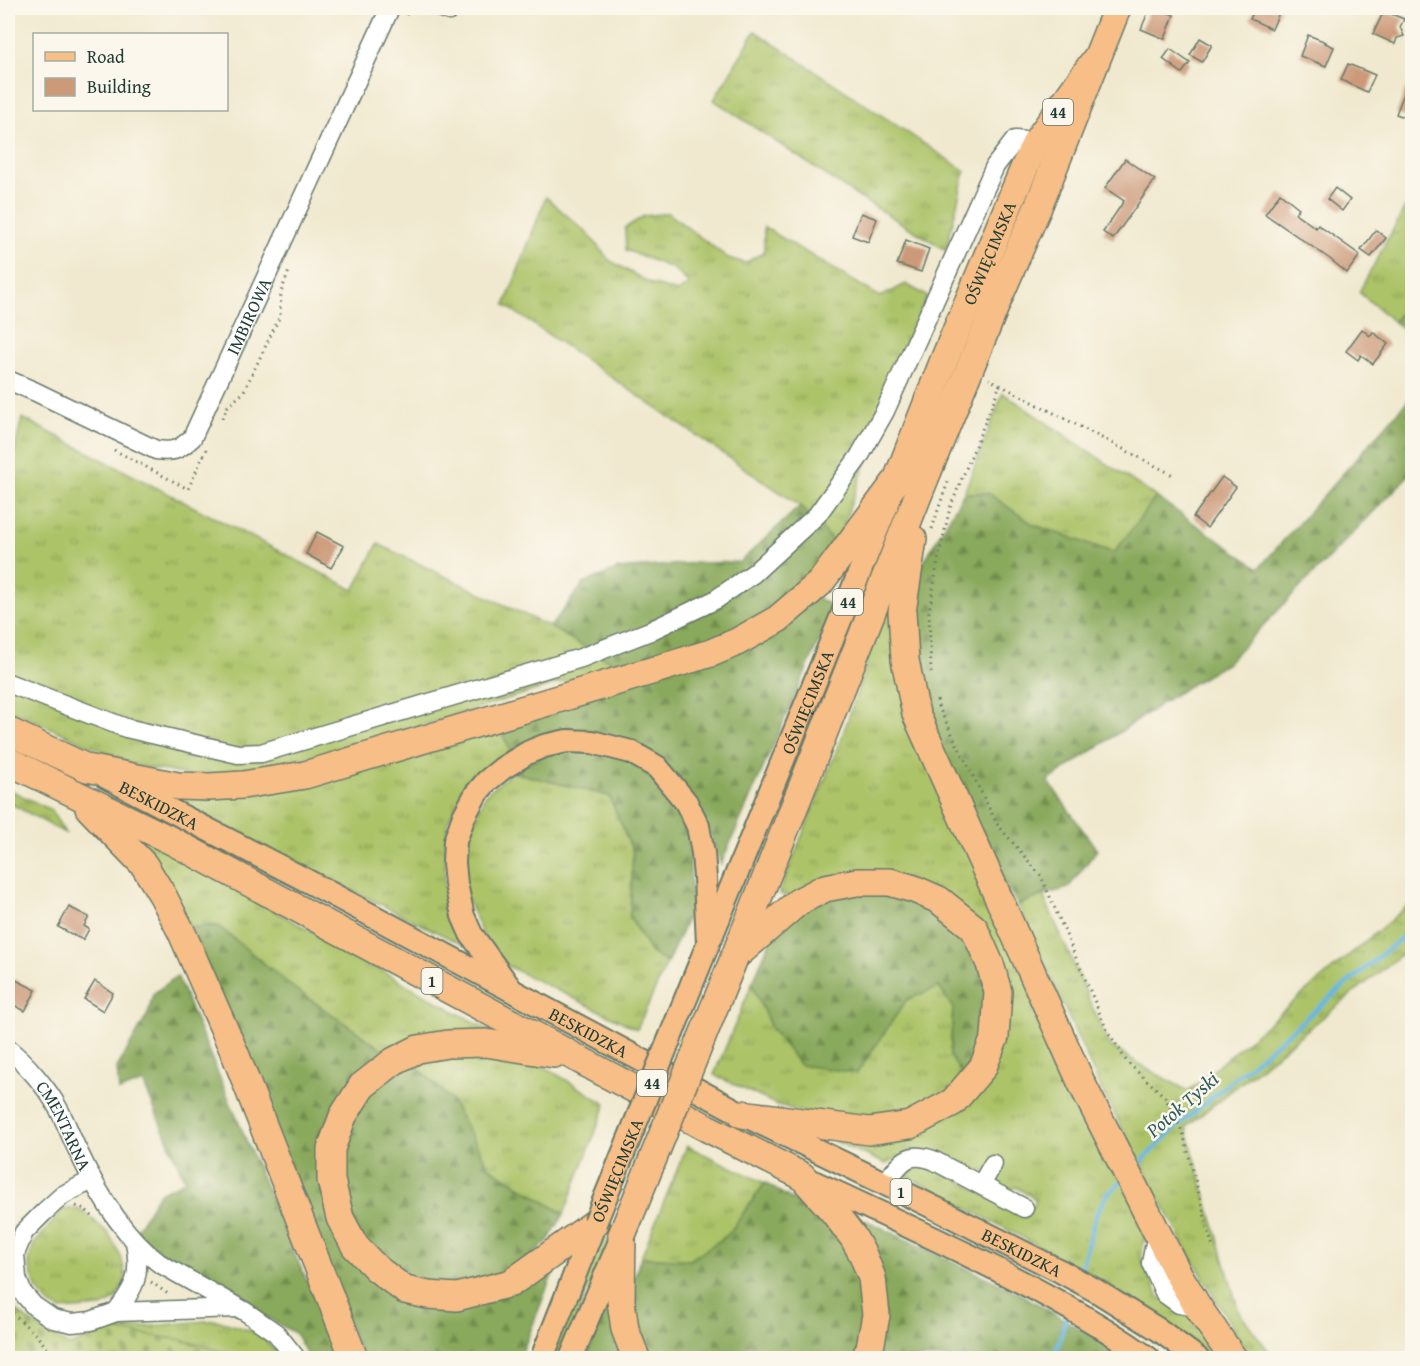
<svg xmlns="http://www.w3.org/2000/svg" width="1420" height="1366" viewBox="0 0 1420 1366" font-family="'Gentium Book Plus',serif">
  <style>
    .grass { fill: url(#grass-tufts); stroke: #66804e; stroke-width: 1.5 }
    .forest { fill: url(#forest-firs); stroke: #547348; stroke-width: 1.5 }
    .cemetery { fill: url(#cemetery-stones); stroke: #66804e; stroke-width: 1.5 }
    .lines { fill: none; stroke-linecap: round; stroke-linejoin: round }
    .stream { stroke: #67b7e2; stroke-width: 4.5 }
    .building { fill: #cc9a79 }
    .minor-casing { stroke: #68796a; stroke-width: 21 }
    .major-casing { stroke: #68796a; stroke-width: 26 }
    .highway-casing { stroke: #68796a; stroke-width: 30 }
    .path { stroke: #68796a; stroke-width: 3; stroke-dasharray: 1.5 4.5; stroke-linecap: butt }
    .minor { stroke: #fff; stroke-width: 18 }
    .major { stroke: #f7be87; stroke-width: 22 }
    .highway { stroke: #f7be87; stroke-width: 27 }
    .major-bridge-casing { stroke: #68796a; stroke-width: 26; stroke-linecap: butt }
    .highway-bridge-casing { stroke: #68796a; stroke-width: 30; stroke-linecap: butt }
    .major-bridge { stroke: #f7be87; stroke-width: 22 }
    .highway-bridge { stroke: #f7be87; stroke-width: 27 }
    .labels { text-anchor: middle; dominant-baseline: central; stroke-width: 5; stroke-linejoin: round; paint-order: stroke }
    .shield { fill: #fbf7ec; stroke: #61756b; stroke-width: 1.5 }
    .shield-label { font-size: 16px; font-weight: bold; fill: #1f3d34 }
    .street-label { font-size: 18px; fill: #1f3d34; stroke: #fbf7ec }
    .water-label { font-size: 20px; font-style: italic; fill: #315c60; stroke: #fbf7ec }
  </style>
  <defs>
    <pattern id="grass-tufts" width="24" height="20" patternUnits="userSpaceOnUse" patternTransform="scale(1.5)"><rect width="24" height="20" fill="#acc368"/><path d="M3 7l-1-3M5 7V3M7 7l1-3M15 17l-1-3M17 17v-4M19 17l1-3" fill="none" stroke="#8ba056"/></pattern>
    <pattern id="forest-firs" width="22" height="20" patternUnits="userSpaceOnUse" patternTransform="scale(1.5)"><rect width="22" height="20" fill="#89a95c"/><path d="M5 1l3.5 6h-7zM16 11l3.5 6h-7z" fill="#6f8b4d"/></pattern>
    <pattern id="cemetery-stones" width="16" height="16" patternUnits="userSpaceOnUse" patternTransform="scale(1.5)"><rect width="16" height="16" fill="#acc368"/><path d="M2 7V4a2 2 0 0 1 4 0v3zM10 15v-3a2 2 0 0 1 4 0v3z" fill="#8ba056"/></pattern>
  </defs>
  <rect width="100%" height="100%" fill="#fbf7ec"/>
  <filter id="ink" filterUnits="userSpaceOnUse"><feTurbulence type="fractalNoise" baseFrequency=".0167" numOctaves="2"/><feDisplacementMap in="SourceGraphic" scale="12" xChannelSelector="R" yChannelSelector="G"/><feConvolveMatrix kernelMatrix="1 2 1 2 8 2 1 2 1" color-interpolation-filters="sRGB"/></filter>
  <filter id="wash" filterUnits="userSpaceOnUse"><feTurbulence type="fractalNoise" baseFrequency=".008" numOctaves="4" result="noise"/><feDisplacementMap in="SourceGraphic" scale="24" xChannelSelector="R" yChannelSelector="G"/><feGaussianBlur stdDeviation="1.35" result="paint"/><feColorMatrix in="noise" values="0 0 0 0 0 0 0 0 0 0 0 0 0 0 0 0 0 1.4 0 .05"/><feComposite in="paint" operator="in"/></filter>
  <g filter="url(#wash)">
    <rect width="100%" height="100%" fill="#f0e9cf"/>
    <g class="grass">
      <polygon points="755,31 965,171 946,250 857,196 714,100"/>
      <polygon points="1412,195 1412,296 1394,322 1359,292"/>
      <polygon points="546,197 589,235 609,260 651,284 678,292 689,284 674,269 626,250 625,228 644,216 668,213 728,258 745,263 764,252 764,227 880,297 906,284 927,296 836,544 800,506 505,305"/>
      <polygon points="1003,393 1156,497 1115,553 1034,525 988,493 964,493"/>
      <polygon points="22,418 354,590 378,544 550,627 617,665 372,741 256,770 198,777 134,765 8,709 8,478"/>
      <polygon points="900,569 896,621 1146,1227 1141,1259 1159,1297 1189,1313 1219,1358 1214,1358 1089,1273 903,1174 917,1161 936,1168 1026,1217 1036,1199 1016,1187 1004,1192 994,1175 981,1170 965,1171 908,1152 886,1164 834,1141 836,1136 895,1142 930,1128 1007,1014 779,893 841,739 863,675 875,629"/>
      <polygon points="499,728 511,751 470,781 448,821 444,885 467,947 254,842 174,800 176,793"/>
      <polygon points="512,772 609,796 633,852 630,918 651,953 667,963 637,1029 507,966 483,936 464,891 463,845 486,794"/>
      <polygon points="8,789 51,810 65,833 8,802"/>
      <polygon points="140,836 490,1031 386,1052 295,989 218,926 191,927 137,845"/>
      <polygon points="1043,895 1109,1045 1147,1069 1188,1091 1412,902 1412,946 1186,1127 1239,1312 1274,1358 1251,1358 1249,1356 1184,1244 1100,1087 1018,905"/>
      <polygon points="752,984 772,1030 857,1073 907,999 939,987 953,1008 950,1056 964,1077 946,1097 906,1119 822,1118 775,1104 714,1075"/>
      <polygon points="474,1050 538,1063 606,1104 564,1214 489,1167 451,1100 409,1059"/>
      <polygon points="687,1146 765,1183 727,1236 690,1260 641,1257"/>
      <polygon points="76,1208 88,1215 109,1234 121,1257 126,1278 116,1299 102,1307 61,1310 48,1303 36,1288 28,1262 34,1244 51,1224 61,1210"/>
      <polygon points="605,1227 612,1231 560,1358 551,1358"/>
      <polygon points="216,1320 258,1333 282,1358 243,1358 182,1340 111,1330"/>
    </g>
    <g class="forest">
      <polygon points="1412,296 1412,338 1394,322"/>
      <polygon points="1412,396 1412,472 1226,664 1177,693 1048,781 1097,850 1068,888 1043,895 1018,905 962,804 924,713 911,656 913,580 964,493 988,493 1034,525 1114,553 1156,497 1259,568"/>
      <polygon points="800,506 836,544 807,576 759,616 707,641 617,665 550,627 584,583 618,569 697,563 740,562"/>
      <polygon points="816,597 834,607 721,864 708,828 644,748 511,751 499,728"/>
      <polygon points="587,749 624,756 663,784 688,825 692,909 667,963 651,953 630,918 633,852 609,796 512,772 550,751"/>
      <polygon points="888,890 938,909 971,943 986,987 986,1037 964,1077 950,1056 953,1008 939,987 907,999 857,1073 800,1065 772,1030 752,984 770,941 801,909 841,893"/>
      <polygon points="218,926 295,989 386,1052 321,1175 408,1300 557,1262 520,1358 362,1358 191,927"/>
      <polygon points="177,976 286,1235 342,1358 309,1358 295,1333 161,1258 134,1234 159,1193 185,1181 143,1082 119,1091 117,1068 148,1014 153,994"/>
      <polygon points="409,1059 451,1100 489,1167 564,1214 548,1241 519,1267 450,1291 413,1283 356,1234 337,1147 357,1103"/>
      <polygon points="765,1183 829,1222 864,1279 867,1331 858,1358 644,1358 628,1296 641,1257 690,1260 727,1236"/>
      <polygon points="846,1211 1017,1292 1130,1358 873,1358"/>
      <polygon points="610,1299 627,1358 586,1358"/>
    </g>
    <polygon class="cemetery" points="8,1303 30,1322 69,1346 111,1330 182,1340 243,1358 8,1358"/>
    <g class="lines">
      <g class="stream">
        <polyline points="1134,1169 1173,1130 1412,929"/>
        <polyline points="1079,1275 1096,1215 1107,1195 1122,1181"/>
        <polyline points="1054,1358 1067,1315"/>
      </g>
    </g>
    <g id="blocks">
      <g class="building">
        <polygon points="1150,8 1156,8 1174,15 1165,39 1141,29"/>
        <polygon points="1255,8 1281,8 1272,29 1250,19"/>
        <polygon points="1384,11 1404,19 1400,27 1404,36 1397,38 1395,44 1373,34"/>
        <polygon points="1308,35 1326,42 1325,43 1334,47 1326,66 1300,56"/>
        <polygon points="1200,38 1212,45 1202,62 1190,55"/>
        <polygon points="1170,49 1190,63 1182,73 1163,59"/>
        <polygon points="1348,64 1375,75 1367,92 1341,80"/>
        <polygon points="1412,73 1413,73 1413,120 1396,114"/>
        <polygon points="1125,159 1155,180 1113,239 1103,232 1124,201 1105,188"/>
        <polygon points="1335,188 1350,200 1342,211 1327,199"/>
        <polygon points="1280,193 1299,208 1295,213 1316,228 1318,225 1360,255 1347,273 1330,259 1265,214"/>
        <polygon points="861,213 877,219 868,242 852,236"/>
        <polygon points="1376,230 1386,238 1371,257 1361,250"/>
        <polygon points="906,240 929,249 921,272 897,264"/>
        <polygon points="1362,329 1370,336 1373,332 1388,344 1373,364 1361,355 1358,360 1346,351"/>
        <polygon points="1222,477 1236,487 1207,528 1193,517"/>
        <polygon points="317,532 344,546 331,568 306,554"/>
        <polygon points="69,907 89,917 84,926 89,929 83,940 58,927"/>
        <polygon points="14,979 36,990 25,1011 8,1002 8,992"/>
        <polygon points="95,981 113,993 103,1011 84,999"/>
      </g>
    </g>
  </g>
  <g filter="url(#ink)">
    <use href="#blocks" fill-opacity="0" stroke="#68796a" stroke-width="1.5"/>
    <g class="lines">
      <g class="minor-casing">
        <g id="minor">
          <polyline points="441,8 449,11"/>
          <path id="s1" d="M8 380 36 392 156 450C173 452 178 451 192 438L390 8"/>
          <polyline points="8,683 126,728 238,754 261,753 581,658 650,631 715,600 754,573 817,515 859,457 885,411 995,166 1015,140 1036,142"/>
          <path id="s2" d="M8 1049C25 1062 48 1089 58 1108 66 1122 71 1138 79 1153 98 1194 123 1236 159 1263L246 1312 276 1333 296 1358"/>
          <polyline points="92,1180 63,1195 43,1213 24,1232 15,1254 17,1278 22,1292 34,1306 53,1319 72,1323 91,1321 116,1312 237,1308"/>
          <path d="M884 1184C901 1164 905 1150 933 1160L1024 1208"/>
          <polyline points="981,1185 993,1164"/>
          <polyline points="1157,1233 1151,1263 1165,1294 1179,1304 1198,1307"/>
          <path d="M116 1312C136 1286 141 1275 135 1242"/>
        </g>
      </g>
      <g class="major-casing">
        <g id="major">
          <path id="s3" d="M106 777 300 877 742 1114 937 1209 1060 1271 1095 1290 1159 1330 1197 1358"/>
          <path id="s4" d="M711 937 889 500"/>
          <polyline points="510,988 471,934 463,916 456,884 454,863 455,841 464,816 476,794 487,781 503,768 529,752 544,746 567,741 592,742 631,752 657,767 686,802 698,826 703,853 705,878 708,944"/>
          <path d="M805 1178C859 1203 913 1228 966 1254 1029 1285 1092 1318 1148 1358"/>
          <polyline points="542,1358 595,1223"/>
          <polyline points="571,1358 620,1241"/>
        </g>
      </g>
      <g class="highway-casing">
        <g id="highway">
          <polyline points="913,539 902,612 905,660 916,714 1082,1084 1177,1272 1198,1307 1233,1358"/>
          <path id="s5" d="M8 731 87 768 178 786 209 787 243 785 305 775 711 653 737 642 778 619 820 583 897 480 944 360 1025 166 1036 142 1095 60"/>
          <polyline points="8,761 172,841 707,1128 802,1176 833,1211 853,1237 863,1255 872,1278 876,1315 870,1348 865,1358"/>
          <polyline points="89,808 144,865 163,896 182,933 236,1056 354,1358"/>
          <polyline points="738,954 798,902 825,888 857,882 890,882 914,889 939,900 974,928 990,964 998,992 995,1037 983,1067 953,1102 910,1125 869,1131 742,1114"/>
          <polyline points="735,956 919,493 1001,292 1038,207 1117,8"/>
          <polyline points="554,1054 486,1043 448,1044 418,1049 394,1061 362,1086 343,1116 331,1149 331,1180 340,1218 355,1246 376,1268 405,1290 428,1295 457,1297 511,1283 595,1223"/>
          <polyline points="622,1235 621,1301 625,1329 636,1358"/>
        </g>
      </g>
      <g class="path">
        <polyline points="406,15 411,8"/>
        <polyline points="1000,385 1173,475"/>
        <polyline points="222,418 228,406 243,393 280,316 281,292 289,271"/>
        <polyline points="114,450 188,489 207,448"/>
        <polyline points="932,529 939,507 948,482"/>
        <polyline points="931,673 929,612 939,555 950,508 1000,385 989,379"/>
        <polyline points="937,700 938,706 997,824 1041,876 1106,1028 1127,1062 1165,1097 1183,1133 1213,1248"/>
        <polyline points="76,1206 85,1209 93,1217"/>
        <polyline points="151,1282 168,1294"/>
        <polyline points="8,1309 37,1336 55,1358"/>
      </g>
      <use href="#minor" class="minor"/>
      <use href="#major" class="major"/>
      <use href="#highway" class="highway"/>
      <g class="major-bridge-casing">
        <g id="major-bridge">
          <path id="s6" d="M595 1223 708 944"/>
        </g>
      </g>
      <g class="highway-bridge-casing">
        <polyline id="highway-bridge" points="622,1235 735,956"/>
      </g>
      <use href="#major-bridge" class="major-bridge"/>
      <use href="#highway-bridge" class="highway-bridge"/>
    </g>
  </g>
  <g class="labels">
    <g class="shield">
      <rect x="1043" y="99" width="30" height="26" rx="4.5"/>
      <rect x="833" y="589" width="30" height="26" rx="4.5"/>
      <rect x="421.5" y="968" width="21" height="26" rx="4.5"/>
      <rect x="637" y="1070" width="30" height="26" rx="4.5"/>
      <rect x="890.5" y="1179" width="21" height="26" rx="4.5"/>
    </g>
    <g class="shield-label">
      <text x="1058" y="112">44</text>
      <text x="848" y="602">44</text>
      <text x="432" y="981">1</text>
      <text x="652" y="1083">44</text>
      <text x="901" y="1192">1</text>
    </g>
    <g class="street-label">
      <text stroke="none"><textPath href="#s5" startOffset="1236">OŚWIĘCIMSKA</textPath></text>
      <text stroke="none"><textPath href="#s1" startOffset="338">IMBIROWA</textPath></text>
      <text stroke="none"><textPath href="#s4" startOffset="254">OŚWIĘCIMSKA</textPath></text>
      <text stroke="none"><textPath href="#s3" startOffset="60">BESKIDZKA</textPath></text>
      <text stroke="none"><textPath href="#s3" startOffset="546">BESKIDZKA</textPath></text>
      <text stroke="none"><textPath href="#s2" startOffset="96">CMENTARNA</textPath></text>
      <text stroke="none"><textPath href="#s6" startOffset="57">OŚWIĘCIMSKA</textPath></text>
      <text stroke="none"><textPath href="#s3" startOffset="1032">BESKIDZKA</textPath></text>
    </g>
    <g class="water-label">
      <text transform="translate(1182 1104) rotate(-41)">Potok Tyski</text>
    </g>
  </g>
  <rect width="1420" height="1366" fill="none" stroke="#fbf7ec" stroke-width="30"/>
  <rect x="33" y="33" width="195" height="78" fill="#fbf7ec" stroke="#a3ada2" stroke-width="1.5"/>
  <rect x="45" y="52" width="30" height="9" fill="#f7be87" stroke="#a3ada2" stroke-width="1.5"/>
  <text x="87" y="63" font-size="18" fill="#1f3d34">Road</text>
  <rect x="45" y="78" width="30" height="18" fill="#cc9a79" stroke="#a3ada2" stroke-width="1.5"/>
  <text x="87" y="93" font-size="18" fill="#1f3d34">Building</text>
</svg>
